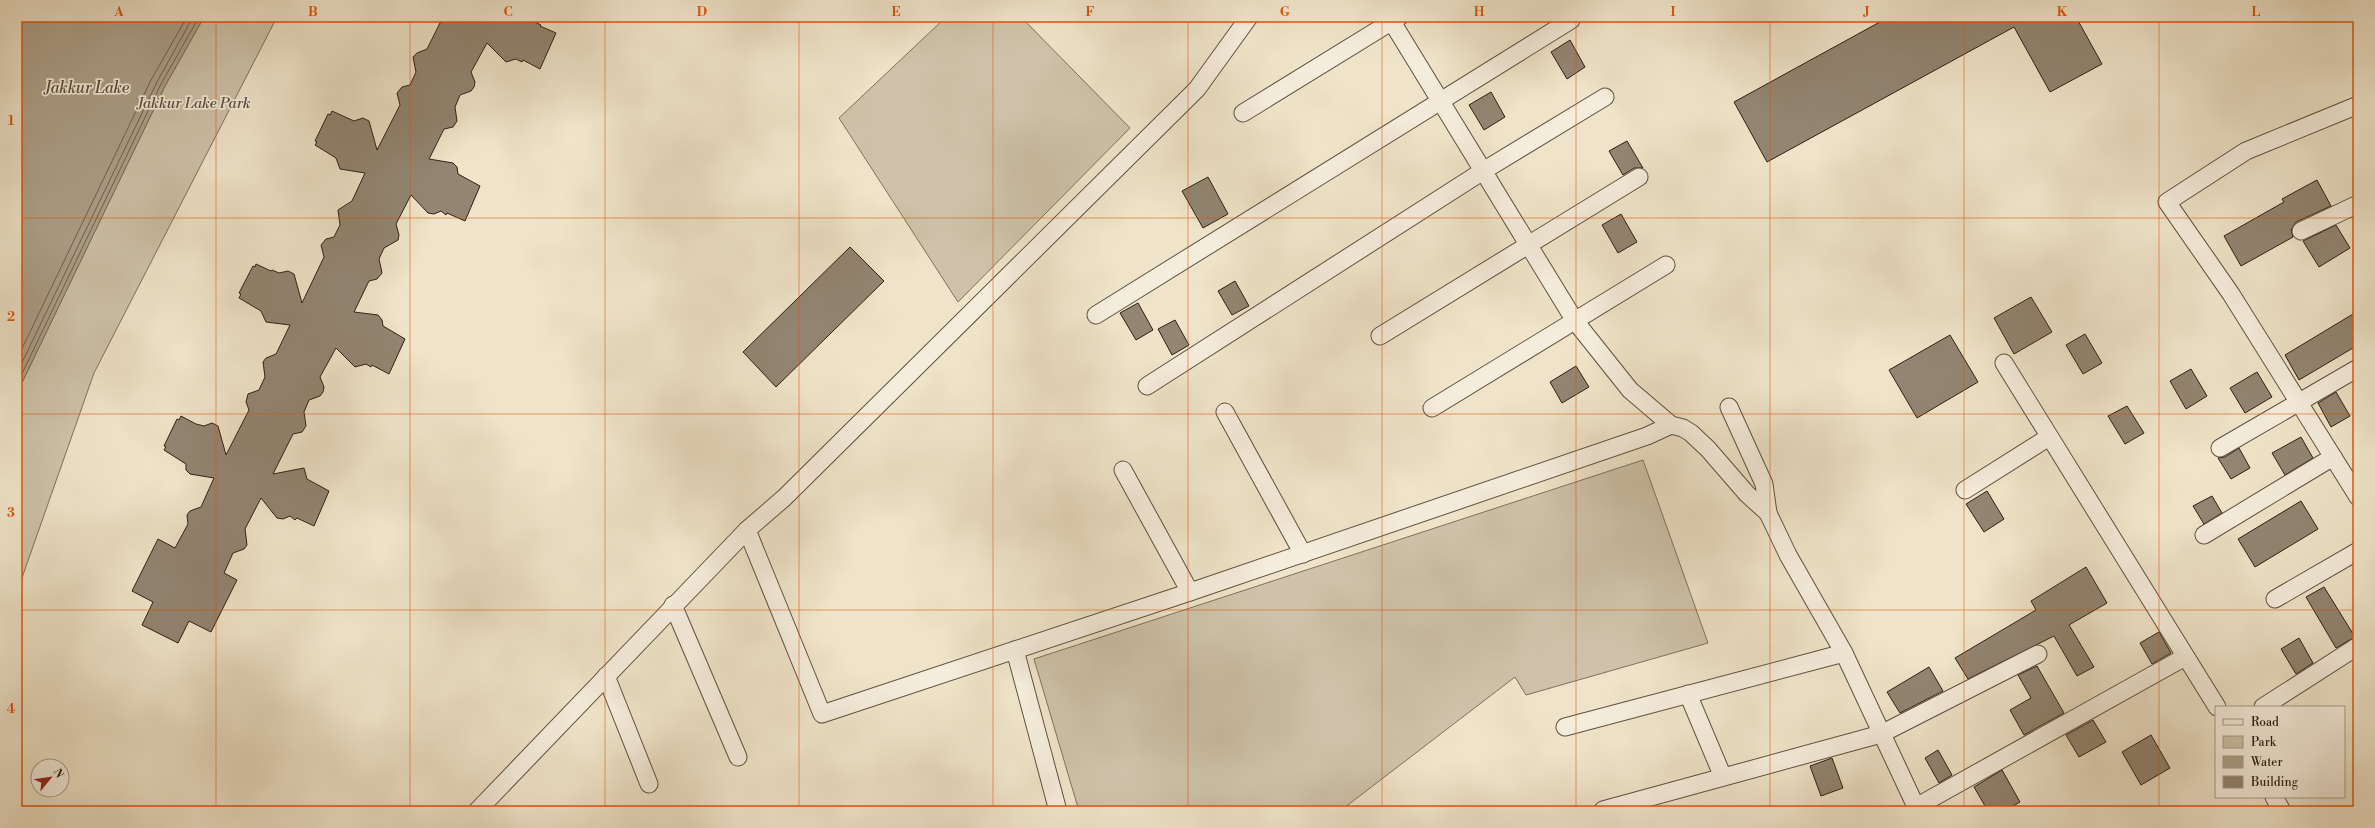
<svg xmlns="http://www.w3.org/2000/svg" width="2375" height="828" viewBox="0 0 2375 828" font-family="'Libre Bodoni',serif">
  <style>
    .green { fill: #cec3aa; stroke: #7e715e }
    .water { fill: #ada18b; stroke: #7a6d5b }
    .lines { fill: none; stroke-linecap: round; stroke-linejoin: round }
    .shore { stroke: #6e604f; stroke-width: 1 }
    .building { fill: #928572; stroke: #2e1f13 }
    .minor-casing { stroke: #5e5040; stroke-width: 19 }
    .minor { stroke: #f5eddc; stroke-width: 17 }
    .grid { fill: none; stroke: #df560c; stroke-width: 1; stroke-opacity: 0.55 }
    .labels { text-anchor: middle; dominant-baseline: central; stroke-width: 3.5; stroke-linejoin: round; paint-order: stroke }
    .park-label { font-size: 15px; font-style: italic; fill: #5e5040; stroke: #f5eddc }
    .water-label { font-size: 16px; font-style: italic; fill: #5a4c3d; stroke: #f5eddc }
    .neatline { fill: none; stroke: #df560c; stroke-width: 1.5 }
    .grid-label { font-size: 13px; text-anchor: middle; font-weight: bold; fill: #df560c }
  </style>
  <rect width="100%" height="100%" fill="#efe4c9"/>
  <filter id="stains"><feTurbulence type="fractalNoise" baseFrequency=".005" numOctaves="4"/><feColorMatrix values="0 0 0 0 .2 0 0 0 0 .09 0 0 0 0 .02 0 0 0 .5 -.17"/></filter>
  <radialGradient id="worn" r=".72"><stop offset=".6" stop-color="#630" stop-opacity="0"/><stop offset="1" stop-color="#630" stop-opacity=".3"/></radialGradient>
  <g class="green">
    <polygon points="204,17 277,17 94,373 17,592 17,393 165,86"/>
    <polygon points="946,17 1021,17 1130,128 958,302 839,118"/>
    <polygon points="1643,460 1708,643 1526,695 1515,677 1340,811 1079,811 1034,659"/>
  </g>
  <polygon class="water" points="17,17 204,17 165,86 17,393"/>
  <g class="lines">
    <g class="shore">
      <polyline points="17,359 151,80 187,17"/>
      <polyline points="17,373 157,82 193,17"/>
      <polyline points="17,384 161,84 199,17"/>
    </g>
  </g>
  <g class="building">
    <polygon points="443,17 533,17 533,21 541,25 540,26 556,33 540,69 523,60 522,62 516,59 506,62 487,43 471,72 475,82 474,87 471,91 460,95 455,107 457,121 453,127 444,129 429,159 453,163 457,167 458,174 480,186 465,221 447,213 446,215 441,211 434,214 428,213 411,195 396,224 399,235 398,240 384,248 379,259 382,273 377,279 369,281 354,312 378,315 382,320 383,326 405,339 389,374 372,365 371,367 366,364 355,367 336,348 320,377 324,387 323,392 320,396 309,400 304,412 306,426 302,432 293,434 273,474 304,468 307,479 329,491 314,526 297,518 295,520 290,516 283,519 277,518 261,498 245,529 247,545 244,549 233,553 224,573 237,580 211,632 189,621 178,643 142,625 153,602 132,591 158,539 175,548 188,524 187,515 190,511 201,507 214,478 190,474 186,470 186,464 164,450 166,447 164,446 177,419 179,420 181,416 196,424 204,426 212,423 218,426 226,455 249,410 246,402 248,394 259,390 265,377 263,362 266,358 276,354 290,325 266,322 261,311 239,298 241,294 239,293 253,266 255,267 256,264 271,271 272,270 279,273 288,271 294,274 302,303 324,257 321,245 326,239 334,237 340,225 338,210 352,201 365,173 340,169 336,158 315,145 317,142 315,141 328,114 330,115 332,111 354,121 363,118 369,121 377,150 400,105 397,93 402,87 410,85 416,72 413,57 417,53 427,49"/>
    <polygon points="1889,17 2076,17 2102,64 2050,92 2014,27 1767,162 1734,102"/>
    <polygon points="1570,40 1585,67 1567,79 1551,52"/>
    <polygon points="1491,92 1505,117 1484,130 1469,105"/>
    <polygon points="1627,141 1643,168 1634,168 1623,175 1609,151"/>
    <polygon points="1208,177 1228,214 1203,228 1182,191"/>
    <polygon points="2317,180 2331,206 2296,222 2291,230 2293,237 2241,266 2224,236 2284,202 2282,199"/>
    <polygon points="1621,214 1637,242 1618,253 1602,225"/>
    <polygon points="2336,225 2350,248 2319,267 2303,241"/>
    <polygon points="850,247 884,281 776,387 743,352"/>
    <polygon points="1235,281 1249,306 1232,315 1218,291"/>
    <polygon points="2031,297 2052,332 2014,354 1994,318"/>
    <polygon points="1138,303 1153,330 1136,340 1120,313"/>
    <polygon points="2358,311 2358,345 2299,380 2285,355"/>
    <polygon points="1175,320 1189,345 1172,355 1158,329"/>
    <polygon points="2085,334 2102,363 2083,374 2066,345"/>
    <polygon points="1950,335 1978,382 1917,418 1889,370"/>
    <polygon points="1576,366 1589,387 1562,403 1550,382"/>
    <polygon points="2191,369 2207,396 2186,409 2170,381"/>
    <polygon points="2257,372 2272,397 2245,413 2230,388"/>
    <polygon points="2336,392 2350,416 2331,427 2318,403"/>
    <polygon points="2127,406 2144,433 2125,444 2108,416"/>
    <polygon points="2301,437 2313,458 2285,475 2272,453"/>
    <polygon points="2239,448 2250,468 2231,479 2218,458 2225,457"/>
    <polygon points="1987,491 2004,519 1984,532 1966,504"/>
    <polygon points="2212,496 2222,513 2204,524 2193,506"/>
    <polygon points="2301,501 2318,529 2255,567 2238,539"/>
    <polygon points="2086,567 2107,603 2069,625 2094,667 2077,676 2054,636 1968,679 1955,658 2036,610 2031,601"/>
    <polygon points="2324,587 2355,637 2336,648 2306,597"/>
    <polygon points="2159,632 2171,653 2152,664 2140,643"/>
    <polygon points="2299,638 2313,663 2296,674 2281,649"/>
    <polygon points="2037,666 2064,713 2024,735 2010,710 2031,698 2018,675"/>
    <polygon points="1929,667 1943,691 1900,713 1887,692"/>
    <polygon points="2093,720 2106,742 2079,757 2066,735"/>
    <polygon points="2151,735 2170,768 2141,785 2122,752"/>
    <polygon points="1938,750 1952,775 1939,783 1925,758"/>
    <polygon points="1832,758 1843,788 1821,796 1810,766"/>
    <polygon points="2002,770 2020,802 2005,811 1988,811 1974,787"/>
  </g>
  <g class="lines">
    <g class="minor-casing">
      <g id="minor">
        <polyline points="1389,17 1575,321 1630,390 1671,425 1683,428 1691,433 1708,449 1747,494 1768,513 1788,555 1844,653 1918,811"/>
        <polyline points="2358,105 2246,151 2167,202 2231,294 2358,497"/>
        <polyline points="1243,113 1399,17"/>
        <polyline points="2301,231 2358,204"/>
        <polyline points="1096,315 1571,20"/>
        <polyline points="1380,336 1639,177"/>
        <polyline points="2004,363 2217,707"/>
        <polyline points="1147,386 1483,171 1605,97"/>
        <polyline points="1729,407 1764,484 1768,513"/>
        <polyline points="1432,408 1666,265"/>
        <polyline points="1225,412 1303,554"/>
        <polyline points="2220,448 2358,368"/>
        <polyline points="1123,470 1190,592"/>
        <polyline points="1965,490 2049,437"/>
        <polyline points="747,530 822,714 1190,592 1647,436 1671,425"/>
        <polyline points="2204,535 2333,457"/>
        <polyline points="2275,599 2358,551"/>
        <polyline points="673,605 738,757"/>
        <polyline points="1015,650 1058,811"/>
        <polyline points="606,676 649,784"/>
        <polyline points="1688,694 1723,777"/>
        <polyline points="2263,707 2358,646"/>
        <polyline points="1565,727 1844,653"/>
        <polyline points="2274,797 2282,811"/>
        <polyline points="1916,807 2185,657"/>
        <polyline points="1603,810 1881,734 2038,654"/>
        <polyline points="477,811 747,530 784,498 1197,89 1249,17"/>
      </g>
    </g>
    <use href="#minor" class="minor"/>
  </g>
  <path class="grid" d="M216 17V811M410 17V811M605 17V811M799 17V811M993 17V811M1188 17V811M1382 17V811M1576 17V811M1770 17V811M1964 17V811M2159 17V811M17 218H2358M17 414H2358M17 610H2358"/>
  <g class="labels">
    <g class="park-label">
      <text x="194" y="103">Jakkur Lake Park</text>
    </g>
    <g class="water-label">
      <text x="87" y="88">Jakkur Lake</text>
    </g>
  </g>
  <rect width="2375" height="828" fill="none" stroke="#efe4c9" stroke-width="44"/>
  <rect x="2215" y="706" width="130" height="92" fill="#f5eddc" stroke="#a59b8c"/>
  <rect x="2223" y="719" width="20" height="6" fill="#f5eddc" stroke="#a59b8c"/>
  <text x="2251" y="726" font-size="12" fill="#2e1f13">Road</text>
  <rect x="2223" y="736" width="20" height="12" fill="#cec3aa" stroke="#a59b8c"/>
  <text x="2251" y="746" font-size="12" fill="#2e1f13">Park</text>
  <rect x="2223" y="756" width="20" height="12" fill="#ada18b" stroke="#a59b8c"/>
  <text x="2251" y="766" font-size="12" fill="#2e1f13">Water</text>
  <rect x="2223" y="776" width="20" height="12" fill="#928572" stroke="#a59b8c"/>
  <text x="2251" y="786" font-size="12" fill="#2e1f13">Building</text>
  <g transform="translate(50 778) rotate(61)"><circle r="19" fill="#f5eddc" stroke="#a59b8c"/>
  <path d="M0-3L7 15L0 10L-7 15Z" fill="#8f2418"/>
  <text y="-6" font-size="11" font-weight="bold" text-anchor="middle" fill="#2e1f13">N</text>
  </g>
  <rect x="22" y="22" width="2331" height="784" class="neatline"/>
  <g class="grid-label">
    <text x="119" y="16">A</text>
    <text x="313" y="16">B</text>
    <text x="508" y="16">C</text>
    <text x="702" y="16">D</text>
    <text x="896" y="16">E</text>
    <text x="1090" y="16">F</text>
    <text x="1285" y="16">G</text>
    <text x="1479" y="16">H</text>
    <text x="1673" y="16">I</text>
    <text x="1867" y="16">J</text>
    <text x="2062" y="16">K</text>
    <text x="2256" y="16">L</text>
    <text x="11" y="125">1</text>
    <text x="11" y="321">2</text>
    <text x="11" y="517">3</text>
    <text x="11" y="713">4</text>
  </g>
  <rect width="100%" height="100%" filter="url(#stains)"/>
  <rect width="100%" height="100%" fill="url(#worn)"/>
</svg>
